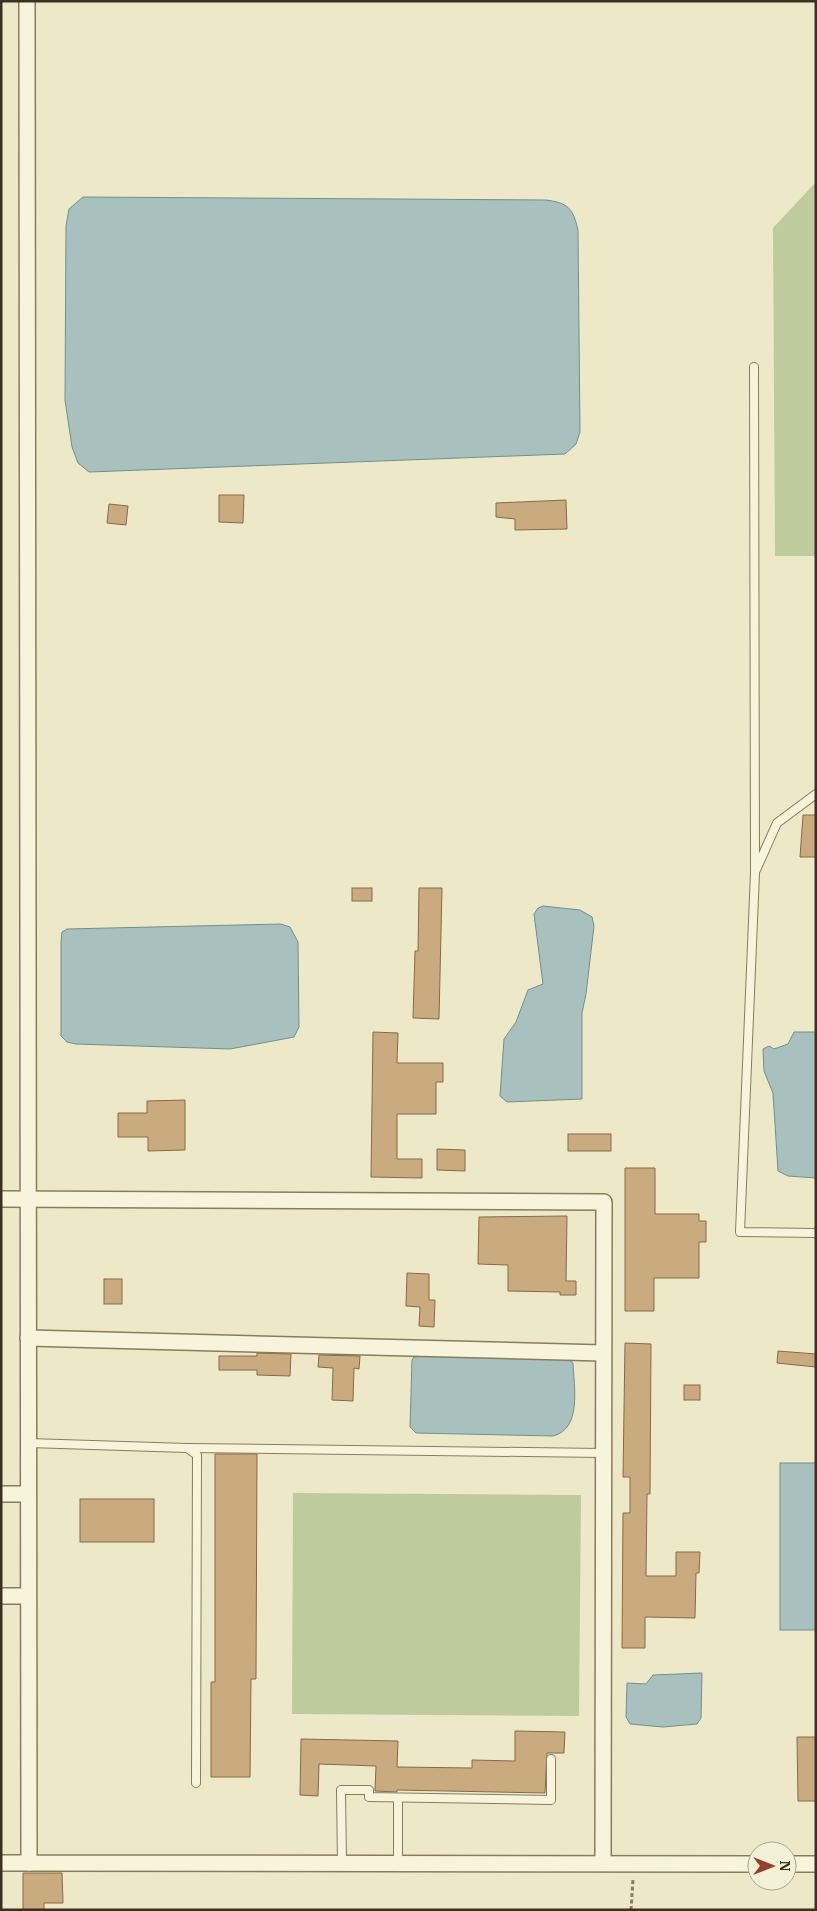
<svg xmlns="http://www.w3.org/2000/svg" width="817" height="1911" viewBox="0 0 817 1911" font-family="'IBM Plex Serif',serif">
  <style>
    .green { fill: #becb9c }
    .water { fill: #a9c1be; stroke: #70908d }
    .building { fill: #caab80; stroke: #876a44 }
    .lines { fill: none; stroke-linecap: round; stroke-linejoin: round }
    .lane-casing { stroke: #897c5e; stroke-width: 10 }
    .street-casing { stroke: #897c5e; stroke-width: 18 }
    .path { stroke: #897c5e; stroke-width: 3; stroke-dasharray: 4 2.5; stroke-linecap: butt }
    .lane { stroke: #f8f4dc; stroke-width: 8 }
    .street { stroke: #f8f4dc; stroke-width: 15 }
  </style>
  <rect width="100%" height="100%" fill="#ede9c8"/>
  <g class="green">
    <polygon points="816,182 816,556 775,556 773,228"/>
    <polygon points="293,1493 581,1495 579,1716 292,1714"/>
  </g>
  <g class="water">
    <path d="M83 197 546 200C568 203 573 208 578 230L580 432 576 444 565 454 89 472 78 463 72 447 65 400 66 226 69 209Z"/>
    <polygon points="543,906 580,910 592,917 594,926 586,994 582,1013 582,1099 507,1102 500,1096 504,1039 516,1022 528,990 543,984 534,914 538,908"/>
    <polygon points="281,924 290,927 298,942 299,1027 294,1037 230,1049 76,1044 67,1042 61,1036 61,942 62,932 67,929"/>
    <polygon points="794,1032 816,1032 816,1178 788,1176 778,1171 773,1093 764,1071 763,1049 769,1046 774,1049 788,1044"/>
    <path d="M426 1356 568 1359 573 1363C574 1387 582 1429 553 1436L416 1433 410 1427 412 1360 414 1357Z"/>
    <rect x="780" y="1463" width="36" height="167"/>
    <polygon points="702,1673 701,1718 697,1724 663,1727 630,1724 626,1717 627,1683 646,1684 653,1675"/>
  </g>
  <g class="building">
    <polygon points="219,495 244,495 243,523 219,522"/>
    <polygon points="566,500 567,529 515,530 515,519 496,517 496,503"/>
    <polygon points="109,504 128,506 126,525 107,523"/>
    <polygon points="803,815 816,815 816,857 800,857"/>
    <rect x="352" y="888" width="20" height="13"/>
    <polygon points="419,888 442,888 439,1019 413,1018 415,951 418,951"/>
    <polygon points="373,1032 398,1033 397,1063 443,1063 443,1082 436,1082 436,1114 397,1114 397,1159 422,1159 422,1178 371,1177"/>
    <polygon points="185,1100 185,1150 148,1151 148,1137 118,1137 118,1113 147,1113 147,1101"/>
    <rect x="568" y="1134" width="43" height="17"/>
    <polygon points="437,1149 465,1150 465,1171 437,1170"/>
    <polygon points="625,1168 655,1168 655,1214 699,1214 699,1221 706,1221 706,1242 699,1242 699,1278 654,1278 654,1311 625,1311"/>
    <polygon points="567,1216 566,1281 576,1281 576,1295 560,1295 560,1292 508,1291 508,1265 478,1264 479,1217"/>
    <polygon points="407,1273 429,1274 429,1300 435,1300 434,1327 419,1326 420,1307 406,1306"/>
    <rect x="104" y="1279" width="18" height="25"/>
    <polygon points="625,1343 651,1344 650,1494 647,1494 646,1576 676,1576 676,1552 700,1552 699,1573 696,1573 695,1618 645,1617 645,1648 622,1648 623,1513 630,1513 630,1477 623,1477"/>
    <polygon points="778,1351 816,1354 816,1367 777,1363"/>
    <polygon points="257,1353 291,1354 290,1376 257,1375 257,1370 219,1370 219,1356 257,1356"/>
    <polygon points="319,1355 360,1356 359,1369 354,1368 353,1401 332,1400 333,1368 318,1367"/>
    <rect x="684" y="1385" width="16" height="15"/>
    <polygon points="215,1454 257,1454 256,1679 251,1679 250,1777 211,1777 211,1682 215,1682"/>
    <rect x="80" y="1499" width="74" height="43"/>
    <polygon points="515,1731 565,1732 564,1753 547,1753 545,1793 397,1790 397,1792 375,1791 376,1766 319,1764 318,1796 300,1795 301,1739 398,1741 397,1767 472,1768 472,1760 515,1761"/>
    <polygon points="797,1737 816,1737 816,1801 798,1801"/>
    <polygon points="23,1873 62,1873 63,1903 44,1903 44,1910 23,1910"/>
  </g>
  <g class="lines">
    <g class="lane-casing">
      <g id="lane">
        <polyline points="754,367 755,873 740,1232 816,1233"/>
        <polyline points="756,870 777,823 816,794"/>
        <polyline points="29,1443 187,1448 197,1455 196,1783"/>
        <polyline points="187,1448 603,1453"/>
        <polyline points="398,1798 398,1863"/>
        <polyline points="342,1863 341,1790 369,1790 369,1797 551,1800 551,1759"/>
      </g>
    </g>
    <g class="street-casing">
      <g id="street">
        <path d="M27 1C31 622 27 1243 29 1863L757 1864"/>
        <polyline points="1,1199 604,1202 603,1863"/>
        <polyline points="28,1338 603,1353"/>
        <polyline points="1,1494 27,1494"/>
        <polyline points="1,1596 28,1596"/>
        <polyline points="1,1863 29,1863"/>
        <polyline points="787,1864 816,1864"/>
      </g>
    </g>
    <polyline class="path" points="631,1910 633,1879"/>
    <use href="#lane" class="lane"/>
    <use href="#street" class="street"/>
  </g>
  <rect width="817" height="1911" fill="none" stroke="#3a3121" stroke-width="5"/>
  <g transform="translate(772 1866) rotate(90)"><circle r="24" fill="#f5f1d8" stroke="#aaa48f"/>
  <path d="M0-4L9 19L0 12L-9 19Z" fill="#964130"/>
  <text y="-8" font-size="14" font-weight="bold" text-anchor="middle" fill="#3a3121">N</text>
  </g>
</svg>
